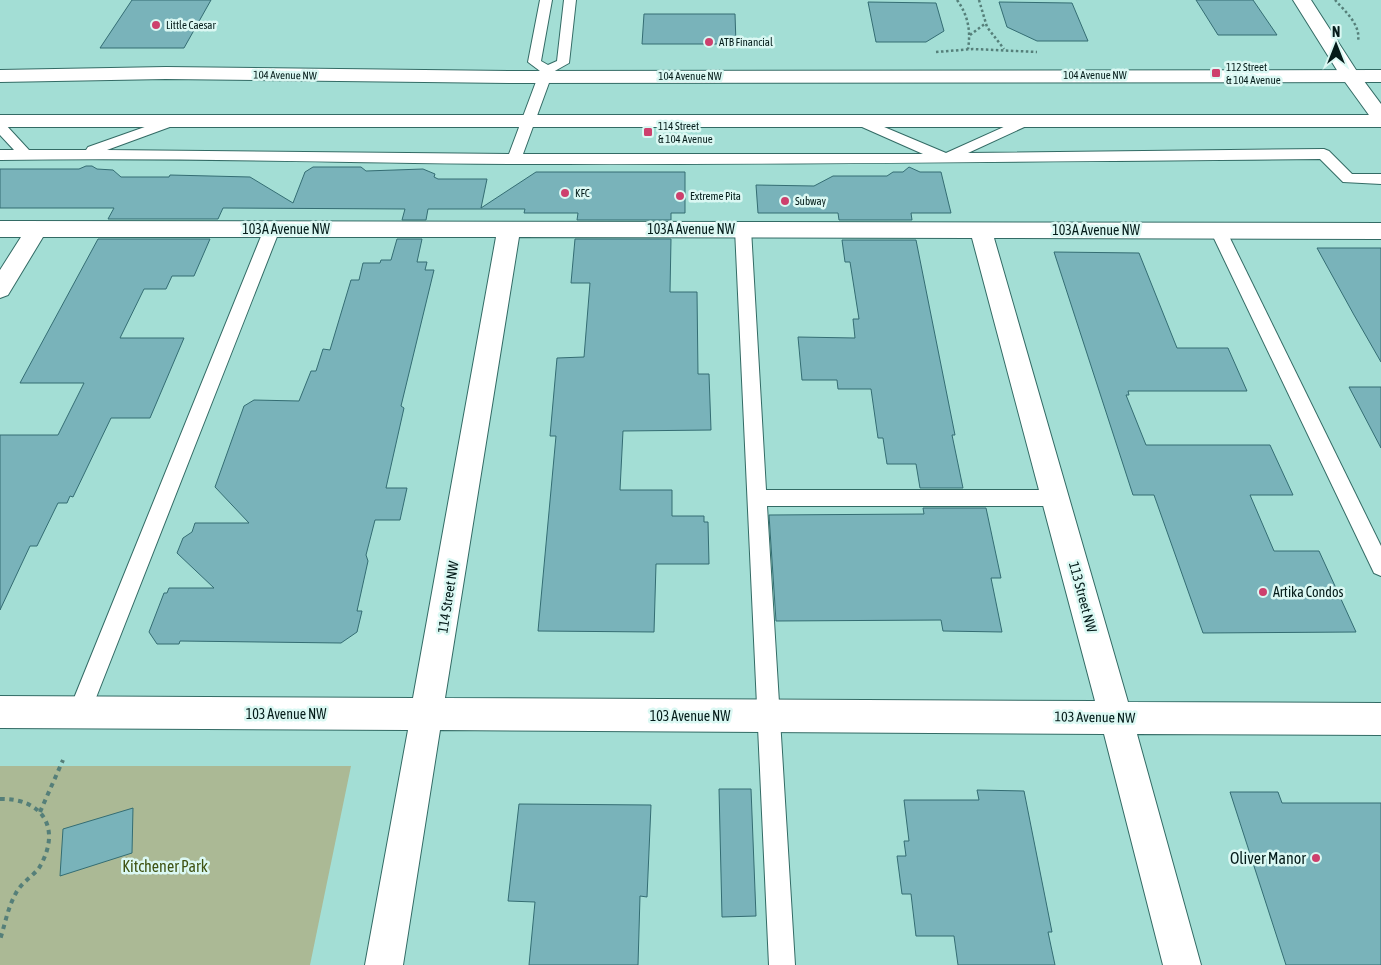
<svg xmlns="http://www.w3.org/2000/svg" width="1381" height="965" viewBox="0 0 1381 965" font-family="'Asap Condensed',sans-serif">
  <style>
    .green { fill: #abb995 }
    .building { fill: #79b3ba; stroke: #346d73 }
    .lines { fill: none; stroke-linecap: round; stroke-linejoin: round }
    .service-casing { stroke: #336b65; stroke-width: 2 }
    .minor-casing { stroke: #336b65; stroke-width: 2 }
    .secondary-casing { stroke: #336b65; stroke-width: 2 }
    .path-far1 { stroke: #557f79; stroke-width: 2.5; stroke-dasharray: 2.5 2.5; stroke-linecap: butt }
    .path { stroke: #557f79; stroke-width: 4; stroke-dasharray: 4.5 4.5; stroke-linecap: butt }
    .service { fill: #fff; fill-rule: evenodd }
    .minor { fill: #fff; fill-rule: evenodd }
    .secondary { fill: #fff; fill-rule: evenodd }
    .poi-dot { fill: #cd406d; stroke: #dbf8f3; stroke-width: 2 }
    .labels { text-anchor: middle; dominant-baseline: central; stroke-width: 5; stroke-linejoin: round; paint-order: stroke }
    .far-poi-label { font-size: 11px; fill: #051c1a; stroke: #dbf8f3; text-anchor: start }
    .far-street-label { font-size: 11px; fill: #051c1a; stroke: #dbf8f3 }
    .street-label { font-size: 14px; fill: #051c1a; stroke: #dbf8f3 }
    .poi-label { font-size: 14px; fill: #051c1a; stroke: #dbf8f3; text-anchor: start }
    .near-poi-label { font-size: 16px; fill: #051c1a; stroke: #dbf8f3; text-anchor: end }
    .near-park-label { font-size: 16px; fill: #3f5313; stroke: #dbf8f3 }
  </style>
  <rect width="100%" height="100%" fill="#a3ded5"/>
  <polygon class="green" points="0,766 351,766 310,965 0,965"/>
  <g class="building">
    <polygon points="132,0 211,0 184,48 100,48"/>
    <polygon points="1196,0 1253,0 1277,35 1218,35"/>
    <polygon points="868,2 936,3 944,31 926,42 876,42"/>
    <polygon points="999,2 1072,3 1088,41 1037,41 1007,27"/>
    <polygon points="644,14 735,14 736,44 642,44"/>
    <polygon points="86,166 92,166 97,169 113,170 121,177 169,177 170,175 250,177 293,203 305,172 313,167 361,167 366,171 423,169 435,174 434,177 438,179 487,179 481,208 536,172 685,172 685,213 671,213 671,220 577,220 578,213 524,213 525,209 428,209 426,220 402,220 405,209 223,208 218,219 108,219 114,208 0,208 0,169 79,169"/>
    <polygon points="909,167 920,172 941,172 951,213 911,213 912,220 839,220 838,213 758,213 756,185 814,186 833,176 887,176 893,172 903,172"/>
    <polygon points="98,239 210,239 194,276 172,276 166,289 144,289 120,338 184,338 150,418 111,418 73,497 70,496 67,503 58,503 37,546 30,546 0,610 0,435 58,435 84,383 20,383"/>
    <polygon points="397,239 422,239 417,262 427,262 425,270 434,270 401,406 404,408 386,488 407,488 400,520 375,520 366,555 368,561 357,611 362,611 357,632 341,643 180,641 179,644 157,644 149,632 164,593 167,593 169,588 214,588 177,553 183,538 192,532 195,523 249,523 215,487 244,406 254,400 299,401 311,371 316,371 323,349 330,350 351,280 359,280 363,263 380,263 381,260 391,260"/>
    <polygon points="575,239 671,239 670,292 697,292 698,374 709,374 711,430 623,431 620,490 672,490 672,516 704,516 704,522 708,522 709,564 656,564 654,632 538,631 556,436 550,436 557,358 584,357 590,283 571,283"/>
    <polygon points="842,240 916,240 955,435 952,435 963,488 920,488 916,464 887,464 883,438 878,438 871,389 838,389 837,380 802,380 798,337 855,338 853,319 859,319 850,262 845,262"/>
    <polygon points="1317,248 1381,248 1381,362 1354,315"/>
    <polygon points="1054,252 1139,253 1177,348 1228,348 1247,391 1128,391 1129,395 1126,395 1146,445 1270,445 1293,495 1250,495 1274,551 1319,551 1356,632 1203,633 1154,495 1133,495"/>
    <polygon points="1349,387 1381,387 1381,448"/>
    <polygon points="923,508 986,508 1001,578 991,578 1002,632 943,631 941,620 776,621 769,515 924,514"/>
    <polygon points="719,789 751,789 756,916 722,917"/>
    <polygon points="977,790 1024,791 1052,932 1048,932 1055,965 958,965 954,936 916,936 911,894 902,894 897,856 906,856 904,841 909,841 904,800 979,800"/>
    <polygon points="1230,792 1278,792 1282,803 1381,803 1381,965 1286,965"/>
    <polygon points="519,804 651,805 647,897 640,896 638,965 529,965 535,902 508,901"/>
    <polygon points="133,808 132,853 60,876 63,829"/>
  </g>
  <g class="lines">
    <g class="service-casing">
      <g id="service">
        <path d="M540 0H552L541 61 548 65 557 61 564 0H576L569 63 553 72 523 154H923L853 123 851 120 853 117 858 116 946 153 1028 116 1033 117 1035 120 1033 123 968 153 1324 149 1329 151 1352 174H1381V184L1343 182 1320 159C1055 161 789 165 524 164 349 163 175 157 0 160V150H14L0 135V123L5 124 29 150H86L88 147 173 117 178 118 180 121 178 124 107 150 509 154 540 71 528 62Z"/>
        <polygon points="272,224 277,225 280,229 90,713 87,721 79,724 71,721 68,713 264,229 267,225"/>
        <polygon points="743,224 748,225 751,229 766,490 1056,490 1063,492 1065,498 1063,504 1056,506 767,506 795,965 769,965 735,229 738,225"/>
        <polygon points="1218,225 1223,226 1226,230 1381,546 1381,576 1374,573 1210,230 1213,226"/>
      </g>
    </g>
    <g class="minor-casing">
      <g id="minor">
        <polygon points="1293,0 1311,0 1358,73 1381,104 1381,124 1374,122 1340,75"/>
        <path d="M0 221 1381 223V239L994 238 1128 702 1381 703V735L1137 734 1201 965H1163L1104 734 440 730 403 965H365L408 730 0 728V696L413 698 496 237H43L8 295 0 298V270L21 237H0ZM519 237 972 238 1095 701 445 698Z"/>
      </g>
    </g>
    <g class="secondary-casing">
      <g id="secondary">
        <polygon points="166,67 509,71 1381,70 1381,82 509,83 166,79 0,82 0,70"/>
        <rect x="0" y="115" width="1381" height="12"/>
      </g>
    </g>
    <g class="path-far1">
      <path d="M957 0C968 15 971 31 968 49"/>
      <polyline points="979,0 987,27 1004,49"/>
      <path d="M1335 0C1345 11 1361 25 1358 41"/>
      <polyline points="970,35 986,23"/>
      <polyline points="936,52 973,49 1037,52"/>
    </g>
    <g class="path">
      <path d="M0 799C44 798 62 830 39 868 32 877 21 883 16 893 8 907 5 924 0 940"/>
      <polyline points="40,812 63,760"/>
    </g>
    <use href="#service" class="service"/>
    <use href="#minor" class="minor"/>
    <use href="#secondary" class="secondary"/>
  </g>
  <g class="poi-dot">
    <circle cx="156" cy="25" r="5"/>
    <circle cx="709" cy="42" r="5"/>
    <rect x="1211" y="68" width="10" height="10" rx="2.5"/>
    <rect x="643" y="127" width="10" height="10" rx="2.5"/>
    <circle cx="565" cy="193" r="5"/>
    <circle cx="680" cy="196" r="5"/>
    <circle cx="785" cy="201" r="5"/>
    <circle cx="1263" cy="592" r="5"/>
    <circle cx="1316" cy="858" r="5"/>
  </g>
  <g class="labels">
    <g class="far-poi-label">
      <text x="166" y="25">Little Caesar</text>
      <text x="719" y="42">ATB Financial</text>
      <text x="1226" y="67">112 Street<tspan x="1226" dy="13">&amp; 104 Avenue</tspan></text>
      <text x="658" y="126">114 Street<tspan x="658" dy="13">&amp; 104 Avenue</tspan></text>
      <text x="575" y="193">KFC</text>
      <text x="690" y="196">Extreme Pita</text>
      <text x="795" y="201">Subway</text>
    </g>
    <g class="far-street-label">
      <text transform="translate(285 75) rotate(1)">104 Avenue NW</text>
      <text x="1095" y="75">104 Avenue NW</text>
      <text x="690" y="76">104 Avenue NW</text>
    </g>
    <g class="street-label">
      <text x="286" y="229">103A Avenue NW</text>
      <text x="691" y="229">103A Avenue NW</text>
      <text x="1096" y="230">103A Avenue NW</text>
      <text transform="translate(448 597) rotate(-81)">114 Street NW</text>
      <text transform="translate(1083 597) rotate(75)">113 Street NW</text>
      <text x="286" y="714">103 Avenue NW</text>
      <text x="690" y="716">103 Avenue NW</text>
      <text transform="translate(1095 717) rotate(1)">103 Avenue NW</text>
    </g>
    <g class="poi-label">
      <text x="1273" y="592">Artika Condos</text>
    </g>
    <g class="near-poi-label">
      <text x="1306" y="858">Oliver Manor</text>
    </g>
    <g class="near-park-label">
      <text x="165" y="866">Kitchener Park</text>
    </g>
  </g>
  <g transform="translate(1336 45)" stroke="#dbf8f3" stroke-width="4" paint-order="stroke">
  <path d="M0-4L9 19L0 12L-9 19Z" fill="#051c1a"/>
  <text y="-8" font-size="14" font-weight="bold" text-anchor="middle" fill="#051c1a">N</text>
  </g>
</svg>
